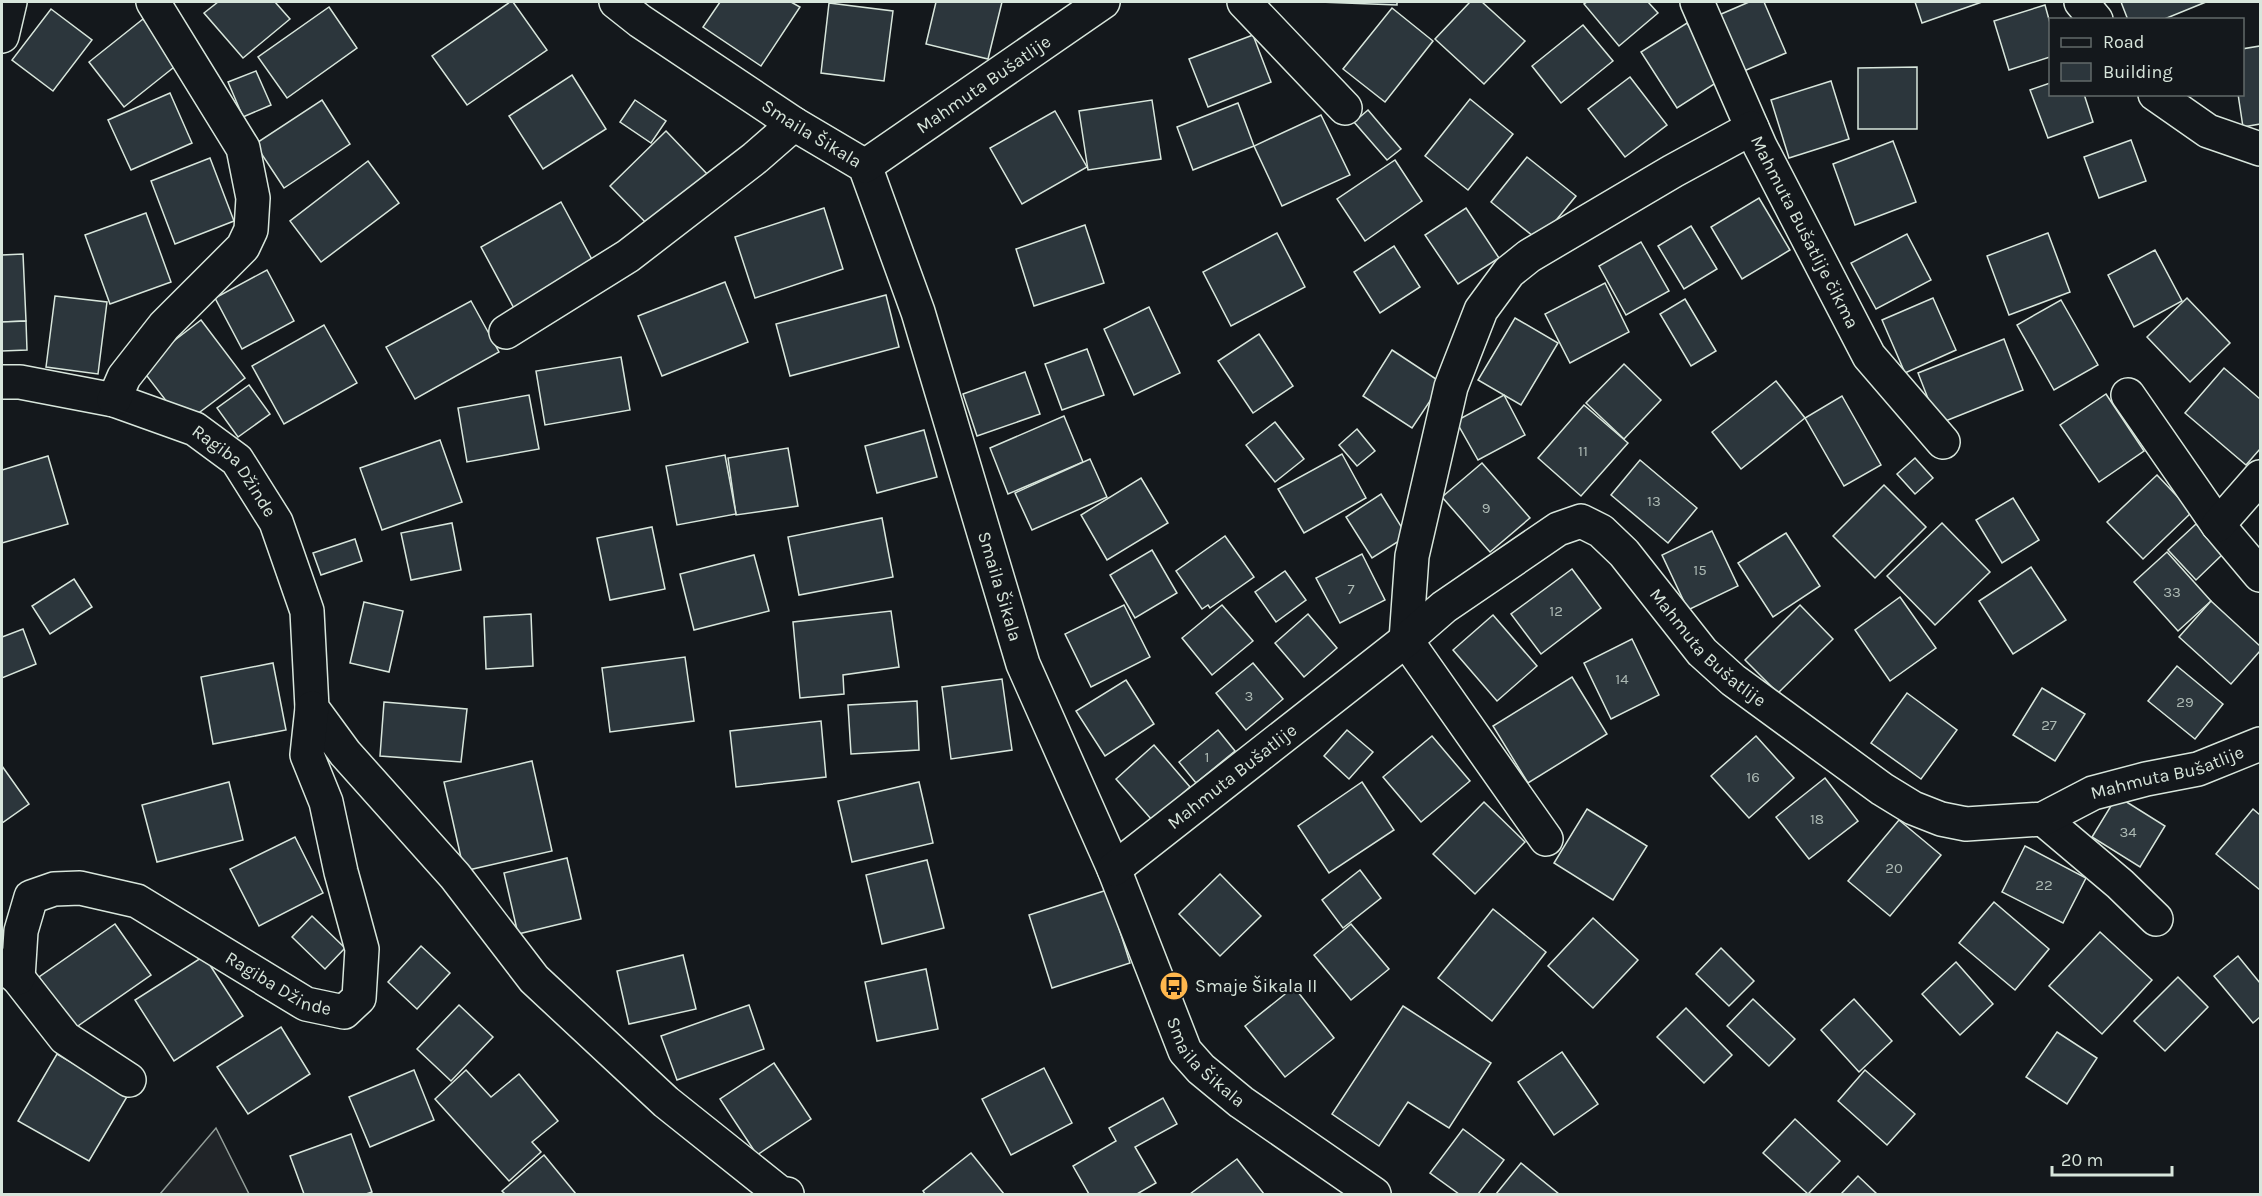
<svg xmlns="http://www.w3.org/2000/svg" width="2262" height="1196" viewBox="0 0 2262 1196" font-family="Karla,sans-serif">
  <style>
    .green { fill: #202428; stroke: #939e99; stroke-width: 1.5 }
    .building { fill: #2c363c; stroke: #d8e6dc; stroke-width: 1.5 }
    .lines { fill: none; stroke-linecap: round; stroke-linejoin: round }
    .street-casing { stroke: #d8e6dc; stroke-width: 36 }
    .street { stroke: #14181c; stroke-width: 33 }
    .labels { text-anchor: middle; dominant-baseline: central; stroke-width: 4.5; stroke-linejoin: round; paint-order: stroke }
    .number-label { font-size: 15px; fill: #adbab4 }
    .street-label { font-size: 18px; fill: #d8e6dc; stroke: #14181c }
    .poi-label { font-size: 18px; fill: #d8e6dc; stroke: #14181c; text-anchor: start }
  </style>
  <rect width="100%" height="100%" fill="#14181c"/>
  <polygon class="green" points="216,1128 249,1194 160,1194"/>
  <g class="building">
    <polygon points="218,2 275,2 290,19 243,58 204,13"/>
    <polygon points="510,2 513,2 547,50 467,105 432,56"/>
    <polygon points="720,2 791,2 800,7 761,66 703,27"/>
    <polygon points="936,2 1002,2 988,59 926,44"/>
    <polygon points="1319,2 1397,2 1397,5"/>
    <polygon points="1470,2 1482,2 1525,41 1484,84 1435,39"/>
    <polygon points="1587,2 1648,2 1658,13 1619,46 1584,4"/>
    <polygon points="1749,2 1764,2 1786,53 1744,71 1719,15"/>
    <polygon points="1915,2 1982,2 1922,23"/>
    <polygon points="2121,2 2206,2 2162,20 2128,20"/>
    <polygon points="829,3 893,11 884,81 821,73"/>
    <polygon points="2045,5 2050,23 2050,57 2009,70 1994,21"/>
    <polygon points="329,7 357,48 287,98 258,57"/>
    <polygon points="1392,8 1433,41 1385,102 1343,69"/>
    <polygon points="51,9 92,40 53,91 12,60"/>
    <polygon points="143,19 178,64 124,107 89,62"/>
    <polygon points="1687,23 1722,79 1677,108 1641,52"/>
    <polygon points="1583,25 1613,61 1561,103 1532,66"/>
    <polygon points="1253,35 1271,82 1208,107 1189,59"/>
    <polygon points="2260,46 2260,124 2243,127 2238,94 2242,94 2242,49"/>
    <polygon points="1917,67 1917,129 1858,129 1858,68"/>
    <polygon points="256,71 271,105 243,117 228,82"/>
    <polygon points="572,75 606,129 543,169 509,116"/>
    <polygon points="1630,77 1667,125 1625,157 1588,109"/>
    <polygon points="1831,81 1849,139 1789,158 1771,100"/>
    <polygon points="2050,83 2050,94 2084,94 2093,122 2048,138 2030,90"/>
    <polygon points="170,93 192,143 131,170 108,120"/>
    <polygon points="1470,99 1513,134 1468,190 1425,156"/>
    <polygon points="322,100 350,144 284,188 255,144"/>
    <polygon points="635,100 666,121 651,143 620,122"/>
    <polygon points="1152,100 1161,159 1088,170 1079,111"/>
    <polygon points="1238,103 1254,146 1193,170 1177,127"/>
    <polygon points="1368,110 1401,149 1387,160 1354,122"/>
    <polygon points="1055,111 1087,167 1022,204 990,148"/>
    <polygon points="1321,115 1350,175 1282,206 1254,146"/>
    <polygon points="666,131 710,177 654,231 610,186"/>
    <polygon points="2131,140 2146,181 2099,198 2084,157"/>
    <polygon points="1893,141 1916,202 1855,225 1833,164"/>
    <polygon points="1527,157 1576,196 1539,241 1491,202"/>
    <polygon points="210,158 234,221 175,244 151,181"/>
    <polygon points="1395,160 1422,201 1365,241 1337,199"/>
    <polygon points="368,161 399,203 321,262 290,221"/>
    <polygon points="1759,198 1790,250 1742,279 1711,227"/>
    <polygon points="561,202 596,267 516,312 481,247"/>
    <polygon points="824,208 843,269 755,298 735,237"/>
    <polygon points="1466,208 1499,258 1458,284 1425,235"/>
    <polygon points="146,213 171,282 110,304 85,235"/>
    <polygon points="1085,225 1104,283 1034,306 1016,249"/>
    <polygon points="1691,226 1717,269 1684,289 1658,246"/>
    <polygon points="1277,233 1305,287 1231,326 1203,272"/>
    <polygon points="2048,233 2070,292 2009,315 1987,256"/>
    <polygon points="1907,234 1931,280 1876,309 1851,263"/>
    <polygon points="1641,242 1669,291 1626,315 1599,266"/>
    <polygon points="1394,246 1420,287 1380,313 1354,272"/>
    <polygon points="2155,250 2182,301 2134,327 2108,275"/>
    <polygon points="23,254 26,321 2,322 2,255"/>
    <polygon points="267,270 294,321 242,349 215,298"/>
    <polygon points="725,282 748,342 662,376 638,316"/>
    <polygon points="1605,283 1629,332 1570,363 1545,314"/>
    <polygon points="886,295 899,347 790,376 776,324"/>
    <polygon points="55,296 107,302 98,374 46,367"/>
    <polygon points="1933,298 1956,350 1905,373 1882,320"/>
    <polygon points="2187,298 2230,343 2190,382 2147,337"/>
    <polygon points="1685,299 1716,351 1691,366 1660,314"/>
    <polygon points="2061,300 2098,365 2054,390 2017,325"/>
    <polygon points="471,301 499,352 415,399 386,347"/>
    <polygon points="1149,307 1180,373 1134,395 1104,329"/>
    <polygon points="1515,318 1558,343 1521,405 1478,380"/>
    <polygon points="201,320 245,378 184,424 140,367"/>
    <polygon points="26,321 27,350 2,351 2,322"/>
    <polygon points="324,325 357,383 284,424 252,366"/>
    <polygon points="1259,334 1293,386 1253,413 1218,361"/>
    <polygon points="2004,339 2023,390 1938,424 1918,373"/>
    <polygon points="1087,349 1104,395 1062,410 1045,364"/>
    <polygon points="1392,350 1442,383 1412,428 1363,396"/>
    <polygon points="621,357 630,410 545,425 536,371"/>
    <polygon points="1624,364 1661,400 1624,439 1586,403"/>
    <polygon points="2224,368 2260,399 2260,449 2246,465 2185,413"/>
    <polygon points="1025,372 1040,414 977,436 963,394"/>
    <polygon points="1776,381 1805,418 1741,469 1712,432"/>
    <polygon points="249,385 270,414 238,437 217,408"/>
    <polygon points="2106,394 2144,451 2099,482 2060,425"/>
    <polygon points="529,395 539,449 467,462 458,408"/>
    <polygon points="1504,395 1525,435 1478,460 1456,421"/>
    <polygon points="1842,396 1881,465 1844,486 1805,418"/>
    <polygon points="1584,405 1628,443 1581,496 1538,458"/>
    <polygon points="1064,416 1083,462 1008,494 990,448"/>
    <polygon points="1275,422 1304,459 1275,482 1246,445"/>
    <polygon points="1357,429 1375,451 1357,466 1339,445"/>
    <polygon points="924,430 937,477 877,493 865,446"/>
    <polygon points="440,440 462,502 382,530 360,468"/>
    <polygon points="788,448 798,506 736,515 728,458"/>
    <polygon points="1342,454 1366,498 1304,533 1278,489"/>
    <polygon points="725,455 736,514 677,525 666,466"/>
    <polygon points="48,456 68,524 2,543 2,470"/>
    <polygon points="1915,458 1933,478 1915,494 1897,474"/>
    <polygon points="1090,459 1107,497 1032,530 1015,493"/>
    <polygon points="1640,460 1697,508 1668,543 1611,495"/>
    <polygon points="1482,463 1530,518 1490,552 1442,497"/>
    <polygon points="2157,475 2192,512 2143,559 2107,522"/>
    <polygon points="1141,478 1168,523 1107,560 1081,515"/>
    <polygon points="1884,485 1926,527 1875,578 1833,536"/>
    <polygon points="1381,494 1407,536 1372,558 1346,517"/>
    <polygon points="2013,498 2039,540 2002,563 1976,520"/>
    <polygon points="882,518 893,577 799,595 788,537"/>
    <polygon points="452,523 461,570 411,580 401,533"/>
    <polygon points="1942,523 1990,572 1935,625 1887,576"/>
    <polygon points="2196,524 2224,553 2196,580 2168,550"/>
    <polygon points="652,527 665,589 610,600 597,538"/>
    <polygon points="1712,531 1738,586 1688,610 1662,555"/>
    <polygon points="1786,533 1820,586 1773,617 1738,563"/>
    <polygon points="1225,536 1254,577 1210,608 1208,605 1202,609 1176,571"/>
    <polygon points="355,539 362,561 321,575 313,553"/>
    <polygon points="1152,550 1177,593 1135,618 1110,575"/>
    <polygon points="2167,552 2211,601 2178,631 2134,582"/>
    <polygon points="1362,554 1385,600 1340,623 1316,578"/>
    <polygon points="754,555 769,611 694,630 680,574"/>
    <polygon points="2031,567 2066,620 2013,654 1979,601"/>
    <polygon points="1572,569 1601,608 1541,654 1511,614"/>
    <polygon points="1285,571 1306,600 1276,622 1255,592"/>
    <polygon points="74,579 92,607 50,634 32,606"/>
    <polygon points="1900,597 1936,648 1890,681 1855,630"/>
    <polygon points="2211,601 2260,646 2260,651 2231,684 2179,637"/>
    <polygon points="364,602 403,611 389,672 350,663"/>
    <polygon points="1124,605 1150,657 1091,687 1065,634"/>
    <polygon points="1222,605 1253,641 1212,675 1182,638"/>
    <polygon points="1800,605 1833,639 1778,693 1745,660"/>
    <polygon points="891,611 899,667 843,675 844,694 800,698 793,622"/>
    <polygon points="531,614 533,666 486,669 484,617"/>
    <polygon points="1308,614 1337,648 1304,677 1275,643"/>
    <polygon points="1493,615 1537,666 1497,701 1453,650"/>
    <polygon points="23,629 36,664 2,678 2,637"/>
    <polygon points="1632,639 1659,695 1611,719 1584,663"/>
    <polygon points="685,657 694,721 610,732 602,668"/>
    <polygon points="273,663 286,730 213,744 201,677"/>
    <polygon points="1253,663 1283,699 1246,730 1216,693"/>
    <polygon points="2177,666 2223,704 2195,739 2148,701"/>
    <polygon points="1572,677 1607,734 1528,783 1493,726"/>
    <polygon points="1002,679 1012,750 951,759 942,687"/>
    <polygon points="1126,680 1154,724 1105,756 1076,711"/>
    <polygon points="2042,688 2085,714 2055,761 2013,735"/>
    <polygon points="1907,693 1957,730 1921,779 1871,743"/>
    <polygon points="917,701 919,750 851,754 848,705"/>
    <polygon points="384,702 467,709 461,762 380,756"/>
    <polygon points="821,721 826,777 736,787 730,731"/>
    <polygon points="1218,730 1235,751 1196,783 1179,762"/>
    <polygon points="1347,730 1373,752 1349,779 1324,756"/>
    <polygon points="1432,736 1470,781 1421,822 1383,777"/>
    <polygon points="1756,736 1794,778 1749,818 1711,776"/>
    <polygon points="1154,745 1190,787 1152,820 1116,779"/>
    <polygon points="532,761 552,851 464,871 444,782"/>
    <polygon points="2,766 29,804 2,823"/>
    <polygon points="1825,778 1858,821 1809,859 1776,817"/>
    <polygon points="229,782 243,840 157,862 142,805"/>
    <polygon points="919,782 933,843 852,862 838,801"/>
    <polygon points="1362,782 1394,830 1329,873 1298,826"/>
    <polygon points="2117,796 2165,826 2140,867 2092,837"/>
    <polygon points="1484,802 1525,842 1475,894 1433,854"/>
    <polygon points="1587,809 1647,846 1613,900 1554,863"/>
    <polygon points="2253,809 2260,815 2260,890 2216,854"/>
    <polygon points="1899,820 1941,855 1890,916 1848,881"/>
    <polygon points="295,837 323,893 259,926 230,869"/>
    <polygon points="2025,846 2086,878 2063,923 2002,892"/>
    <polygon points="567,858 581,919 518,934 504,873"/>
    <polygon points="927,860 944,928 882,944 866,875"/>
    <polygon points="1360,870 1381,898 1343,928 1322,900"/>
    <polygon points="1220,874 1261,916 1220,956 1179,914"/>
    <polygon points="1107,890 1130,963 1052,988 1029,915"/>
    <polygon points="1994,902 2049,949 2015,990 1959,943"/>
    <polygon points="1493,909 1546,952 1492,1021 1438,978"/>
    <polygon points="312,916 345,948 325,969 292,937"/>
    <polygon points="1593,918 1638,960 1593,1008 1548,966"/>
    <polygon points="115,924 151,975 75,1028 39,977"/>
    <polygon points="1351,924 1389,969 1351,1000 1314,955"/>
    <polygon points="2100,932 2152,980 2102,1034 2049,986"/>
    <polygon points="421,946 450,973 417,1009 388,982"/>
    <polygon points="1721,948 1754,981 1729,1006 1696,974"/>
    <polygon points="683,955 696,1009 629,1024 617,971"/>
    <polygon points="204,956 243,1016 174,1061 135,1000"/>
    <polygon points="2238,956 2260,983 2260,1017 2253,1023 2214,976"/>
    <polygon points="1956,962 1993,1004 1960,1035 1922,994"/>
    <polygon points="926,969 938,1029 877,1041 865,982"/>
    <polygon points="2178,977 2208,1007 2165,1051 2134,1021"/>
    <polygon points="1294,987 1334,1038 1285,1077 1245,1026"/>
    <polygon points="1753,999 1795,1039 1769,1066 1727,1026"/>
    <polygon points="1854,999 1892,1041 1859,1072 1821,1030"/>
    <polygon points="459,1005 493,1037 451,1081 417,1049"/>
    <polygon points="749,1005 764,1049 677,1080 661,1036"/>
    <polygon points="1403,1006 1491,1063 1449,1128 1408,1102 1379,1146 1332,1114"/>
    <polygon points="1686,1008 1732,1055 1704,1083 1657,1037"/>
    <polygon points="281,1027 310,1074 248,1114 217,1067"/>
    <polygon points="2057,1032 2097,1058 2067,1104 2026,1077"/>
    <polygon points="1562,1052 1598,1104 1554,1135 1518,1082"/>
    <polygon points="57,1054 128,1095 89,1161 18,1121"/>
    <polygon points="774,1063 811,1119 757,1155 720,1099"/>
    <polygon points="1044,1068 1072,1123 1011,1155 982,1099"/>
    <polygon points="414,1070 434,1120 370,1147 349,1097"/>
    <polygon points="466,1070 491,1097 519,1074 558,1121 532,1142 541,1152 509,1181 435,1099"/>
    <polygon points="1865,1070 1915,1114 1887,1145 1838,1101"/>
    <polygon points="1163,1098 1177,1124 1135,1147 1156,1183 1137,1194 1089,1194 1073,1166 1116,1141 1109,1128"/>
    <polygon points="1795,1119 1840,1161 1808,1194 1763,1153"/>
    <polygon points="1463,1129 1504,1160 1478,1194 1459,1194 1430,1173"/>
    <polygon points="351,1134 372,1192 366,1194 304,1194 290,1156"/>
    <polygon points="971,1153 1004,1194 925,1194 923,1191"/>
    <polygon points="544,1155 576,1194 505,1194 502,1191"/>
    <polygon points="1237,1159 1264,1194 1190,1194"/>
    <polygon points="1521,1163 1559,1194 1496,1194"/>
    <polygon points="1858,1176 1877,1194 1841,1194"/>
  </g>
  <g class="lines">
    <g class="street-casing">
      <g id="street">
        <path id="s1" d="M616 2 640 21 794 124 865 166 918 312 1023 664 1114 869 1185 1051 1201 1069 1241 1102 1374 1194"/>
        <polyline points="1244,2 1345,108"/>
        <path id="s2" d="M1697 2 1760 146 1869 356 1943 442"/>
        <polyline points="2081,2 2096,20"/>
        <polyline points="2,36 10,2"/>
        <polyline points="2155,94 2208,131 2260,149"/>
        <path id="s3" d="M865 166 1103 2"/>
        <polyline points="506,332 628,256 755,158 794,124"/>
        <path id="s4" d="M2 382H20L114 400 195 429 237 460 276 522 307 611 312 708 345 753 455 876 534 979 666 1102 780 1193 787 1194"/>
        <polyline points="2128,395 2218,525 2260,575"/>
        <polyline points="114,400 124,377 164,326 243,247 251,230 253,198 243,148 153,2"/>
        <polyline points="2218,525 2260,477"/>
        <polyline points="2043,819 2120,884 2156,919"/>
        <polyline points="1546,839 1406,640 1412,556 1451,387 1481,310 1509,272 1529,256 1673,171 1752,128"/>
        <path id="s5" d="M1114 869 1406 640 1444 607 1558 529 1581 521 1601 531 1624 553 1702 652 1733 680 1882 789 1913 808 1941 819 1966 824 2043 819 2093 793 2146 779 2198 769 2260 744"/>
        <polyline points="2,965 18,978 65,1038 129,1080"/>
        <path id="s6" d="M18 978 21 931 31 897 54 889 80 888 137 901 306 1004 344 1012 359 998 362 949 341 872 326 802 307 755 312 708"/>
      </g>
    </g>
    <use href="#street" class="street"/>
  </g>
  <defs>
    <g id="bus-disc" transform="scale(1.5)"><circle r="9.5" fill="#ffb74d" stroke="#14181c"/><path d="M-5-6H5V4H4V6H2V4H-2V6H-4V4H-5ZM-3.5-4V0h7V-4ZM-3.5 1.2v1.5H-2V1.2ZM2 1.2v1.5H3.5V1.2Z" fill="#111"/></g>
  </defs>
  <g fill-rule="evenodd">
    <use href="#bus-disc" x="1174" y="986"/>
  </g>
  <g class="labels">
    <g class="number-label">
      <text x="1583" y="451">11</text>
      <text x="1654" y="501">13</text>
      <text x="1486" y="508">9</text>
      <text x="1700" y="570">15</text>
      <text x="1351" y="589">7</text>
      <text x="2172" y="592">33</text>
      <text x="1556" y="611">12</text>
      <text x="1622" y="679">14</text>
      <text x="1249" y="696">3</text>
      <text x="2185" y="702">29</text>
      <text x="2049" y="725">27</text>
      <text x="1207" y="757">1</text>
      <text x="1753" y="777">16</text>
      <text x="1817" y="819">18</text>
      <text x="2128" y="832">34</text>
      <text x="1894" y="868">20</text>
      <text x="2044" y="885">22</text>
    </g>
    <g class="street-label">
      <text stroke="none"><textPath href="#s3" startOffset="144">Mahmuta Bušatlije</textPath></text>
      <text stroke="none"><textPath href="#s1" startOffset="236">Smaila Šikala</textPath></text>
      <text stroke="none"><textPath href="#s2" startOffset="254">Mahmuta Bušatlije čikma</textPath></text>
      <text stroke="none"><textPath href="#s4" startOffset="258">Ragiba Džinde</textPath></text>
      <text stroke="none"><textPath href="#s1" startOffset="740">Smaila Šikala</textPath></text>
      <text stroke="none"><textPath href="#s5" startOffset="765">Mahmuta Bušatlije</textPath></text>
      <text stroke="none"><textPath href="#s5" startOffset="1293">Mahmuta Bušatlije</textPath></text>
      <text stroke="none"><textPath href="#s5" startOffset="150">Mahmuta Bušatlije</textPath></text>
      <text stroke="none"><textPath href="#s6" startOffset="356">Ragiba Džinde</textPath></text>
      <text stroke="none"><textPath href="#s1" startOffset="1262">Smaila Šikala</textPath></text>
    </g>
    <g class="poi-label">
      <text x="1195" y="986">Smaje Šikala II</text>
    </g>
  </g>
  <rect width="2262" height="1196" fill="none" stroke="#d8e6dc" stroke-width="6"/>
  <rect x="2049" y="18" width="195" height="78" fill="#14181c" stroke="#626a69" stroke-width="1.5"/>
  <rect x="2061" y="38" width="30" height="9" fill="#14181c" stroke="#626a69" stroke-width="1.5"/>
  <text x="2103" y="48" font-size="18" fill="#d8e6dc">Road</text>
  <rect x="2061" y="63" width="30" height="18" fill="#2c363c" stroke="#626a69" stroke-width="1.5"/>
  <text x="2103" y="78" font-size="18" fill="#d8e6dc">Building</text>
  <path d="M2052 1166v9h120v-9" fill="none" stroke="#d8e6dc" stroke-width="3"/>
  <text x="2061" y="1166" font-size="18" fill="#d8e6dc" stroke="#14181c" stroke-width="4.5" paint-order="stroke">20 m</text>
</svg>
